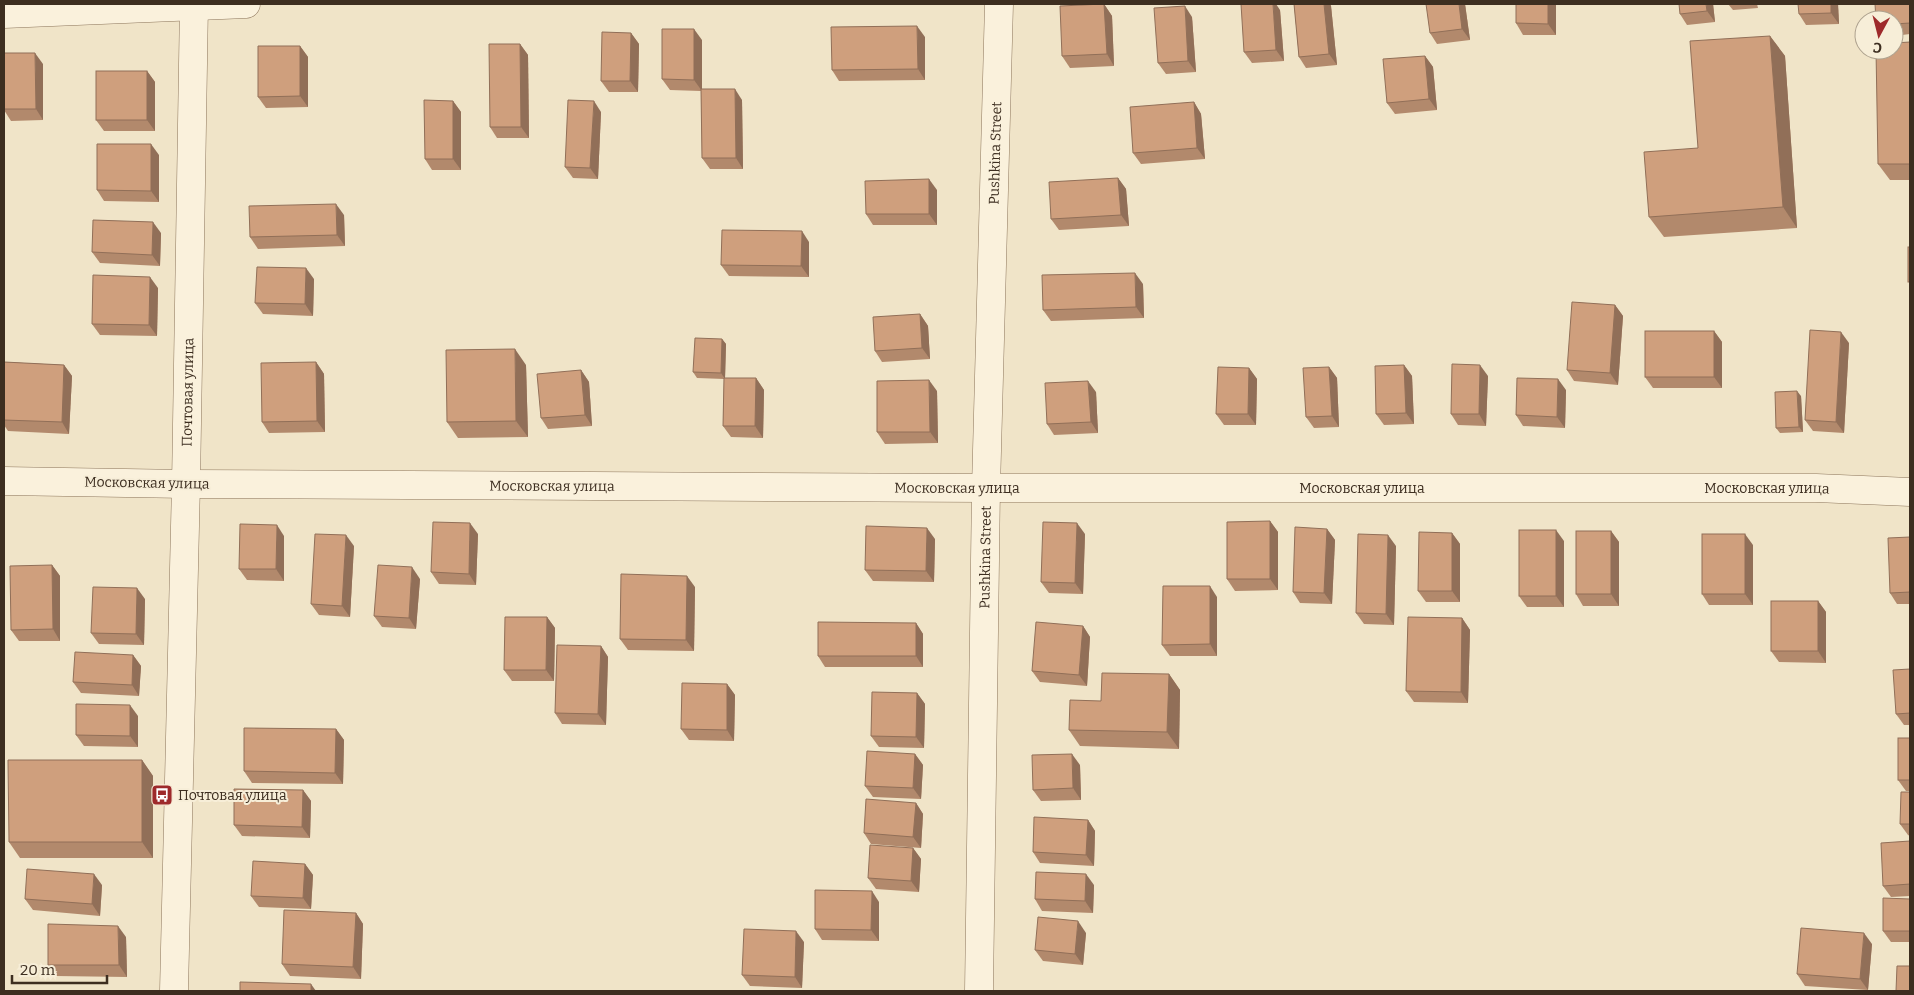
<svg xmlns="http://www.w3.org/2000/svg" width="1914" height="995" viewBox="0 0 1914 995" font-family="Bitter,serif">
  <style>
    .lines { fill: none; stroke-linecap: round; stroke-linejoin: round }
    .minor-casing { stroke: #8d765c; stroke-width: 29 }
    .tertiary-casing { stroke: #8d765c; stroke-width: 29 }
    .minor { stroke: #faf1dc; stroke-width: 28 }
    .tertiary { stroke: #faf1dc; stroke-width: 28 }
    .wall { fill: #b2896c }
    .shaded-wall { fill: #916f58 }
    .building { fill: #cf9f7d; stroke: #916f58 }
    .labels { text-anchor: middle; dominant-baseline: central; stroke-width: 4; stroke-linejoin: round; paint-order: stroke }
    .street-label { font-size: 14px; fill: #3d2e20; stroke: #f7eed8 }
    .poi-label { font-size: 14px; fill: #3d2e20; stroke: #f7eed8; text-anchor: start }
  </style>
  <rect width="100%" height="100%" fill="#f0e4c8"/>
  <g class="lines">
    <g class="minor-casing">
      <g id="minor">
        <polyline points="4,14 246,4"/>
        <polyline points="4,481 186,484"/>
        <path id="s1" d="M986 488 999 4"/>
      </g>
    </g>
    <g class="tertiary-casing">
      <g id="tertiary">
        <path id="s2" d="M186 484 986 488H1816L1910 492"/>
        <path id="s3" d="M174 991 186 484 194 4"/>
        <path id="s4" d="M979 991 986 488"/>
      </g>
    </g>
    <use href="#minor" class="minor"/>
    <use href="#tertiary" class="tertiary"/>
  </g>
  <g class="wall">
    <polygon points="1104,4 1112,16 1114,66 1070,68 1062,56"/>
    <polygon points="1294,4 1330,4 1331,6 1337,65 1306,68 1299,57"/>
    <polygon points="1465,4 1470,40 1437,44 1430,33"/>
    <polygon points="1556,4 1556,35 1523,35 1516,23"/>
    <polygon points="1713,4 1715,22 1687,25 1680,14"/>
    <polygon points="1728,4 1757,4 1758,8 1733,10"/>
    <polygon points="1838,4 1839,24 1806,25 1799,14"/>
    <polygon points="1910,4 1910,34 1894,36 1894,20"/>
    <polygon points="1280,10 1284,61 1252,63 1244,52"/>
    <polygon points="1192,17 1196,72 1166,74 1158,63"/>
    <polygon points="631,33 639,44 638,92 609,92 601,81"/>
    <polygon points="1770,36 1785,56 1797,228 1664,237 1649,217 1698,148"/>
    <polygon points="925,37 925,80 839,81 832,70"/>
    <polygon points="702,40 702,89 742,100 743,169 710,169 702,158 701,91 670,90 662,79"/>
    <polygon points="1910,42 1910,180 1890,180 1878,164"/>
    <polygon points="520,44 528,55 529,138 497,138 490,127"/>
    <polygon points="300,46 308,57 308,107 266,108 258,97"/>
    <polygon points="1425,56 1433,67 1437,110 1395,114 1387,103"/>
    <polygon points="43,64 43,120 11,121 4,110"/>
    <polygon points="147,71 155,82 155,131 104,131 96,120"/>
    <polygon points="453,101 461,112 461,170 432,170 425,159"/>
    <polygon points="1194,102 1201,114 1205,159 1141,164 1133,153"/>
    <polygon points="601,112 598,179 573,178 565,167"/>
    <polygon points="159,155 159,202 104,201 97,190"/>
    <polygon points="1118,178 1126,189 1129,226 1059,230 1051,219"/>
    <polygon points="937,190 937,225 873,225 866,214"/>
    <polygon points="344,215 345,246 258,249 250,237"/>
    <polygon points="161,233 160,266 100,263 92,252"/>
    <polygon points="809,242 809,277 729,276 721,265"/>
    <polygon points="314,279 313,316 263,314 255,303"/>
    <polygon points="1143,284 1144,318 1051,321 1043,310"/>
    <polygon points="158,288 157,336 100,335 92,324"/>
    <polygon points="1615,305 1623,316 1618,385 1574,381 1567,370"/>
    <polygon points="920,314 928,326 930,359 882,362 875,351"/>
    <polygon points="1714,331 1722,342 1722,388 1653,388 1645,377"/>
    <polygon points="722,339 726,344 725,378 756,378 764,390 763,438 731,437 723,426 724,379 697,378 693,372"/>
    <polygon points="1849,343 1844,433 1813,431 1805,420"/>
    <polygon points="4,362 64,365 72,376 69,434 8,431 4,425"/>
    <polygon points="316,362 324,374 325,432 269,433 262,422"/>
    <polygon points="526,365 528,437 458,438 447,422"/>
    <polygon points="1404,365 1412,376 1414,424 1384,425 1376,414"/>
    <polygon points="1329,367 1337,378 1339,427 1314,428 1306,417"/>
    <polygon points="1249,368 1257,379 1256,425 1224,425 1216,414"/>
    <polygon points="581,370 589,382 592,426 548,429 541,418"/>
    <polygon points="1488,376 1486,426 1458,425 1451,414"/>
    <polygon points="1566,390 1565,428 1523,426 1516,415"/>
    <polygon points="937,391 938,443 885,444 877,432"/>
    <polygon points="1096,392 1098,433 1054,435 1047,424"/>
    <polygon points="1801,396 1803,432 1780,433 1776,428"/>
    <polygon points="1270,521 1278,532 1278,590 1235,591 1227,579"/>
    <polygon points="1327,529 1335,540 1332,604 1300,603 1293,592"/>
    <polygon points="1611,531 1619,542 1619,606 1583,606 1576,594"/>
    <polygon points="1452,533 1460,544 1460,602 1426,602 1418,591"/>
    <polygon points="478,534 476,585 439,584 431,572"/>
    <polygon points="1085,534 1083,594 1049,593 1041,582"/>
    <polygon points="284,536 284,581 247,580 239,569"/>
    <polygon points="1910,537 1910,604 1897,604 1890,593"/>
    <polygon points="935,539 934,582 873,581 865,570"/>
    <polygon points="1564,541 1564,607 1527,607 1519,596"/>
    <polygon points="1753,545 1753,605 1709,605 1702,594"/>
    <polygon points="354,546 350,617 319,615 311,604"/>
    <polygon points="1396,546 1394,625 1364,624 1356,613"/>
    <polygon points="52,565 60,576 60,641 19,641 11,630"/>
    <polygon points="420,579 416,629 382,627 374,616"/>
    <polygon points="695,587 694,651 628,650 620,639"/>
    <polygon points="1217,597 1217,656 1170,656 1162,645"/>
    <polygon points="145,599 144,645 99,644 91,633"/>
    <polygon points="1818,601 1826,612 1826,663 1779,662 1771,651"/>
    <polygon points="547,617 555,628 554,681 512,681 504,670"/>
    <polygon points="1462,618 1470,630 1468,703 1414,702 1406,691"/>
    <polygon points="916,623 923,634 923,667 825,667 818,656"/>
    <polygon points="1083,626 1090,637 1087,686 1040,682 1032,671"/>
    <polygon points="601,646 608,657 606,725 562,724 555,713"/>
    <polygon points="133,655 141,666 139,696 81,693 73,682"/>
    <polygon points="1910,669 1910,725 1904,725 1896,714"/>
    <polygon points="1169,674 1180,690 1179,749 1080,746 1069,730 1101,701"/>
    <polygon points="727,684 735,695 734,741 689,740 681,729"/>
    <polygon points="917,693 925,704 924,748 879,747 871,736"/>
    <polygon points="138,716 138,747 84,746 76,735"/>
    <polygon points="336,729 344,740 343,784 252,783 244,771"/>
    <polygon points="1910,738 1910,791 1906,791 1898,780"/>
    <polygon points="915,754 923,765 921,799 873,797 865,786"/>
    <polygon points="142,760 153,776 153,858 20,858 9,842"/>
    <polygon points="1080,765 1081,800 1041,801 1033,790"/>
    <polygon points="303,790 311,801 310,838 242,836 234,825"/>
    <polygon points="1910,792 1910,836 1908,835 1900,824"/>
    <polygon points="916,803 923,814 921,848 871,844 864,833"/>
    <polygon points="1088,820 1095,831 1094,866 1040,863 1033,852"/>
    <polygon points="1910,841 1910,896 1891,897 1883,886"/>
    <polygon points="913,848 921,859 919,892 876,889 868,878"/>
    <polygon points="305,864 313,875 311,909 259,907 251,896"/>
    <polygon points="102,885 100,916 33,910 25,899"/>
    <polygon points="1094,885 1093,913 1042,911 1035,899"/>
    <polygon points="1910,899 1910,942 1891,942 1883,931"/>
    <polygon points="879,902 879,941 822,940 815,929"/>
    <polygon points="356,913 363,924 361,979 290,976 282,964"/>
    <polygon points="1086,933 1083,965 1043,961 1035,950"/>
    <polygon points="126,937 127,977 56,976 48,965"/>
    <polygon points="804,942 802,988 750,986 742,975"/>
    <polygon points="1872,944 1868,990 1805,986 1797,974"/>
  </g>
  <g class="shaded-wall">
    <polygon points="1104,4 1112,16 1114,66 1107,54"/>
    <polygon points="1273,4 1276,4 1280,10 1284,61 1276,50"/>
    <polygon points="1324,4 1330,4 1331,6 1337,65 1329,54"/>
    <polygon points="1459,4 1465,4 1470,40 1462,29"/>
    <polygon points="1548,4 1556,4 1556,35 1548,24"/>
    <polygon points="1706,4 1713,4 1715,22 1707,11"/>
    <polygon points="1831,4 1838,4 1839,24 1831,13"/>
    <polygon points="1185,6 1192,17 1196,72 1188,61"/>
    <polygon points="917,26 925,37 925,80 918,69"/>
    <polygon points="694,29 702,40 702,91 694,80"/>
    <polygon points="631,33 639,44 638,92 630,81"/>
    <polygon points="1770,36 1785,56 1797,228 1783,207"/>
    <polygon points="520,44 528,55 529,138 521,127"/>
    <polygon points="300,46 308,57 308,107 300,96"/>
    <polygon points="35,53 43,64 43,120 36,109"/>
    <polygon points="1425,56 1433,67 1437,110 1429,99"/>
    <polygon points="147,71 155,82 155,131 147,120"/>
    <polygon points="735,89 742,100 743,169 736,158"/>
    <polygon points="453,101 461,112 461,170 453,159"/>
    <polygon points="594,101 601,112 598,179 590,168"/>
    <polygon points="1194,102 1201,114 1205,159 1197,148"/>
    <polygon points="151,144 159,155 159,202 151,191"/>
    <polygon points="1118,178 1126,189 1129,226 1121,215"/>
    <polygon points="929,179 937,190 937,225 929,214"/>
    <polygon points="336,204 344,215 345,246 337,235"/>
    <polygon points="153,222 161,233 160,266 152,255"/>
    <polygon points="802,231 809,242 809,277 801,266"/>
    <polygon points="306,268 314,279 313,316 305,304"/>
    <polygon points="1135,273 1143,284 1144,318 1136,307"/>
    <polygon points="150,277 158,288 157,336 149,325"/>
    <polygon points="1615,305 1623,316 1618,385 1610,373"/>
    <polygon points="920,314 928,326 930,359 922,348"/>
    <polygon points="1714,331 1722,342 1722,388 1714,377"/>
    <polygon points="1841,332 1849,343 1844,433 1836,422"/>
    <polygon points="722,339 726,344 725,379 721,373"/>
    <polygon points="515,349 526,365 528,437 516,421"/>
    <polygon points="316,362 324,374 325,432 317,421"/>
    <polygon points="64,365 72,376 69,434 62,422"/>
    <polygon points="1404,365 1412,376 1414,424 1406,413"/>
    <polygon points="1480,365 1488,376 1486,426 1479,414"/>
    <polygon points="1329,367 1337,378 1339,427 1332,416"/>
    <polygon points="1249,368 1257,379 1256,425 1248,414"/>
    <polygon points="581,370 589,382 592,426 585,415"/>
    <polygon points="756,378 764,390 763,438 755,426"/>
    <polygon points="1558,379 1566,390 1565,428 1557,417"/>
    <polygon points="929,380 937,391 938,443 930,432"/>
    <polygon points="1088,381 1096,392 1098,433 1091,422"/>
    <polygon points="1797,391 1801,396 1803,432 1799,427"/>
    <polygon points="1270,521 1278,532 1278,590 1270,579"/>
    <polygon points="470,523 478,534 476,585 469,574"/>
    <polygon points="1077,523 1085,534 1083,594 1075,583"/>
    <polygon points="277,525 284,536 284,581 276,569"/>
    <polygon points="927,528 935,539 934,582 926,571"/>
    <polygon points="1327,529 1335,540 1332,604 1324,593"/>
    <polygon points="1556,530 1564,541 1564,607 1556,596"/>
    <polygon points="1611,531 1619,542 1619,606 1611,594"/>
    <polygon points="1452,533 1460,544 1460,602 1452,591"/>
    <polygon points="1745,534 1753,545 1753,605 1745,594"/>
    <polygon points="346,535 354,546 350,617 342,606"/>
    <polygon points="1388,535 1396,546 1394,625 1386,614"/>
    <polygon points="52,565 60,576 60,641 53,629"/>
    <polygon points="412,567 420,579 416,629 409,618"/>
    <polygon points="687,576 695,587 694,651 686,640"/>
    <polygon points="1210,586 1217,597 1217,656 1210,644"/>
    <polygon points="137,588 145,599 144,645 136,634"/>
    <polygon points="1818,601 1826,612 1826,663 1818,651"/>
    <polygon points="547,617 555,628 554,681 546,670"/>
    <polygon points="1462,618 1470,630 1468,703 1461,692"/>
    <polygon points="916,623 923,634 923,667 916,656"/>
    <polygon points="1083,626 1090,637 1087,686 1079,675"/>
    <polygon points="601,646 608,657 606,725 598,714"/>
    <polygon points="133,655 141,666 139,696 132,685"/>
    <polygon points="1169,674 1180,690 1179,749 1167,732"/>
    <polygon points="727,684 735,695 734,741 727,730"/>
    <polygon points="917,693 925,704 924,748 916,737"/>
    <polygon points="130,705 138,716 138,747 130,736"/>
    <polygon points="336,729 344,740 343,784 335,773"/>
    <polygon points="915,754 923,765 921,799 913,788"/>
    <polygon points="1072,754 1080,765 1081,800 1073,788"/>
    <polygon points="142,760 153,776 153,858 142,842"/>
    <polygon points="303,790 311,801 310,838 302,827"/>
    <polygon points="916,803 923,814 921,848 913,837"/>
    <polygon points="1088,820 1095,831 1094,866 1086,855"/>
    <polygon points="913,848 921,859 919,892 911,881"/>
    <polygon points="305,864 313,875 311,909 303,898"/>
    <polygon points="94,874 102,885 100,916 92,904"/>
    <polygon points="1086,874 1094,885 1093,913 1085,901"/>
    <polygon points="872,891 879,902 879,941 871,930"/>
    <polygon points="356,913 363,924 361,979 353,967"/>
    <polygon points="1078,921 1086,933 1083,965 1075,954"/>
    <polygon points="118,926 126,937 127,977 119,965"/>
    <polygon points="796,931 804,942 802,988 795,977"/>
    <polygon points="1864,933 1872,944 1868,990 1860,979"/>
    <polygon points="311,984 316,991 311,991"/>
  </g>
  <g class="building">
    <polygon points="1104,4 1107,54 1062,56 1060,6"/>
    <polygon points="1241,4 1273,4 1276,50 1244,52"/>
    <polygon points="1294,4 1324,4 1329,54 1299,57"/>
    <polygon points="1426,4 1459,4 1462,29 1430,33"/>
    <polygon points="1516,4 1548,4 1548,24 1516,23"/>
    <polygon points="1679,4 1706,4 1707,11 1680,14"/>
    <polygon points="1798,4 1831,4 1831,13 1799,14"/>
    <polygon points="1875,4 1910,4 1910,23 1894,24 1894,20 1876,20"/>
    <polygon points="1185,6 1188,61 1158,63 1154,8"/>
    <polygon points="917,26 918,69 832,70 831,27"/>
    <polygon points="662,29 694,29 694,80 662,79"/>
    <polygon points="602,32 631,33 630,81 601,81"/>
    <polygon points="1770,36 1783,207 1649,217 1644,152 1698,148 1690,41"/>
    <polygon points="1910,42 1910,164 1878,164 1876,50 1894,50 1894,43"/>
    <polygon points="489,44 520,44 521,127 490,127"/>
    <polygon points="258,46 300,46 300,96 258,97"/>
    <polygon points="4,53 35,53 36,109 4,109"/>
    <polygon points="1425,56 1429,99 1387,103 1383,59"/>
    <rect x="96" y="71" width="51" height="49"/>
    <polygon points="701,89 735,89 736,158 702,158"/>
    <polygon points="424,100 453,101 453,159 425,159"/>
    <polygon points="568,100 594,101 590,168 565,167"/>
    <polygon points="1194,102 1197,148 1133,153 1130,107"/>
    <polygon points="97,144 151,144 151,191 97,190"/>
    <polygon points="1118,178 1121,215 1051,219 1049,182"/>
    <polygon points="929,179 929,214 866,214 865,181"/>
    <polygon points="336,204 337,235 250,237 249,206"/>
    <polygon points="93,220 153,222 152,255 92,252"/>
    <polygon points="722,230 802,231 801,266 721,265"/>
    <rect x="1908" y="247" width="2" height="35"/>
    <polygon points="257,267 306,268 305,304 255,303"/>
    <polygon points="1135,273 1136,307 1043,310 1042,275"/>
    <polygon points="93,275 150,277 149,325 92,324"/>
    <polygon points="1572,302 1615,305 1610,373 1567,370"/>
    <polygon points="920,314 922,348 875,351 873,317"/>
    <polygon points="1810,330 1841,332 1836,422 1805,420"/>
    <rect x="1645" y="331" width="69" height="46"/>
    <polygon points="695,338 722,339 721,373 693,372"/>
    <polygon points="515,349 516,421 447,422 446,350"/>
    <polygon points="4,362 64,365 62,422 4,420"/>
    <polygon points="316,362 317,421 262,422 261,363"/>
    <polygon points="1452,364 1480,365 1479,414 1451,414"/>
    <polygon points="1404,365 1406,413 1376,414 1375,366"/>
    <polygon points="1218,367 1249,368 1248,414 1216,414"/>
    <polygon points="1329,367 1332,416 1306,417 1303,368"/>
    <polygon points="581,370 585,415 541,418 537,374"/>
    <polygon points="724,378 756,378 755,426 723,426"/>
    <polygon points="1517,378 1558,379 1557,417 1516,415"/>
    <polygon points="929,380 930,432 877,432 877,381"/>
    <polygon points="1088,381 1091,422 1047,424 1045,383"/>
    <polygon points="1797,391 1799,427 1776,428 1775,392"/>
    <polygon points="1270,521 1270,579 1227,579 1227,522"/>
    <polygon points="433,522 470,523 469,574 431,572"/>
    <polygon points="1043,522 1077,523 1075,583 1041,582"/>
    <polygon points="240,524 277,525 276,569 239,569"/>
    <polygon points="866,526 927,528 926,571 865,570"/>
    <polygon points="1295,527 1327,529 1324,593 1293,592"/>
    <rect x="1519" y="530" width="37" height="66"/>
    <rect x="1576" y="531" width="35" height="63"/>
    <polygon points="1419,532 1452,533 1452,591 1418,591"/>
    <polygon points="315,534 346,535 342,606 311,604"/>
    <polygon points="1358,534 1388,535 1386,614 1356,613"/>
    <rect x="1702" y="534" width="43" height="60"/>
    <polygon points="1910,537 1910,592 1890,593 1888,538"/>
    <polygon points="52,565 53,629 11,630 10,566"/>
    <polygon points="378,565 412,567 409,618 374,616"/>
    <polygon points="621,574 687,576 686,640 620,639"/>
    <polygon points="1163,586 1210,586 1210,644 1162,645"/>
    <polygon points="93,587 137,588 136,634 91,633"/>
    <rect x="1771" y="601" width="47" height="50"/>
    <polygon points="505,617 547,617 546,670 504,670"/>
    <polygon points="1408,617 1462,618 1461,692 1406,691"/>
    <polygon points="818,622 916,623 916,656 818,656"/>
    <polygon points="1036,622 1083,626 1079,675 1032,671"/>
    <polygon points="557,645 601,646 598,714 555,713"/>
    <polygon points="75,652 133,655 132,685 73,682"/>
    <polygon points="1910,669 1910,713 1896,714 1893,670"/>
    <polygon points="1102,673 1169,674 1167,732 1069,730 1070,700 1101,701"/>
    <polygon points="682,683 727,684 727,730 681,729"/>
    <polygon points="872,692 917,693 916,737 871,736"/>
    <polygon points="76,704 130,705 130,736 76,735"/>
    <polygon points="244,728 336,729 335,773 244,771"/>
    <rect x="1898" y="738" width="12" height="42"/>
    <polygon points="867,751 915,754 913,788 865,786"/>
    <polygon points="1072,754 1073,788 1033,790 1032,755"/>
    <polygon points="8,760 142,760 142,842 9,842"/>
    <polygon points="234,789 303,790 302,827 234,825"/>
    <polygon points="1901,792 1910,792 1910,824 1900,824"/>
    <polygon points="866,799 916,803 913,837 864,833"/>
    <polygon points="1034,817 1088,820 1086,855 1033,852"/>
    <polygon points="1910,841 1910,884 1883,886 1881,843"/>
    <polygon points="870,845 913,848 911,881 868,878"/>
    <polygon points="253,861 305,864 303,898 251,896"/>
    <polygon points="27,869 94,874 92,904 25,899"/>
    <polygon points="1036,872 1086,874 1085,901 1035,899"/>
    <polygon points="815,890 872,891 871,930 815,929"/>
    <polygon points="1883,898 1910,899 1910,931 1883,931"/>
    <polygon points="284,910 356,913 353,967 282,964"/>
    <polygon points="1038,917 1078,921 1075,954 1035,950"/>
    <polygon points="48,924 118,926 119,965 48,965"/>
    <polygon points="1801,928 1864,933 1860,979 1797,974"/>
    <polygon points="744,929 796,931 795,977 742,975"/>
    <polygon points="1897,966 1910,966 1910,991 1896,991"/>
    <polygon points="240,982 311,984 311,991 240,991"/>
  </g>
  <defs>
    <g id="bus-square" transform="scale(1.125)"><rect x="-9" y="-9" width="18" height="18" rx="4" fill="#9e2a2b" stroke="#f7eed8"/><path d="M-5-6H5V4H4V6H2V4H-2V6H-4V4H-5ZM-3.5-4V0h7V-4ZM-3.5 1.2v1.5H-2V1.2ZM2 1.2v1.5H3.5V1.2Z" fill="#fff"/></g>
  </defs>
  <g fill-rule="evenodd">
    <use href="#bus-square" x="162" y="795"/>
  </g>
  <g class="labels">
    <g class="street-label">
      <text stroke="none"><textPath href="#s1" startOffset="335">Pushkina Street</textPath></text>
      <text stroke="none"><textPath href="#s3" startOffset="599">Почтовая улица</textPath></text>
      <text transform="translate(147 483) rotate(1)">Московская улица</text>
      <text stroke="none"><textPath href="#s2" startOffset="366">Московская улица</textPath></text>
      <text stroke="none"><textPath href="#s2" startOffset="771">Московская улица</textPath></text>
      <text stroke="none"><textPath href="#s2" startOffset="1176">Московская улица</textPath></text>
      <text stroke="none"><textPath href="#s2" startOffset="1581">Московская улица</textPath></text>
      <text stroke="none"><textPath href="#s4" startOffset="434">Pushkina Street</textPath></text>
    </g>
    <g class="poi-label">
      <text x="178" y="795">Почтовая улица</text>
    </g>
  </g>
  <rect width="1914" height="995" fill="none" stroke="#3d2e20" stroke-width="10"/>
  <g transform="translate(1879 35) rotate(187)"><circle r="24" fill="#f7eed8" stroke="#ada18e"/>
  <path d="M0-4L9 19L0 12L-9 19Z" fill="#9e2a2b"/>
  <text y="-8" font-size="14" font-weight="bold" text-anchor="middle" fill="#3d2e20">С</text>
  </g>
  <path d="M12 975v8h95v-8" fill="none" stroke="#3d2e20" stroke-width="2.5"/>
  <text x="20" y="975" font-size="15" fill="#3d2e20" stroke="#f7eed8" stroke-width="4" paint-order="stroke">20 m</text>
</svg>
